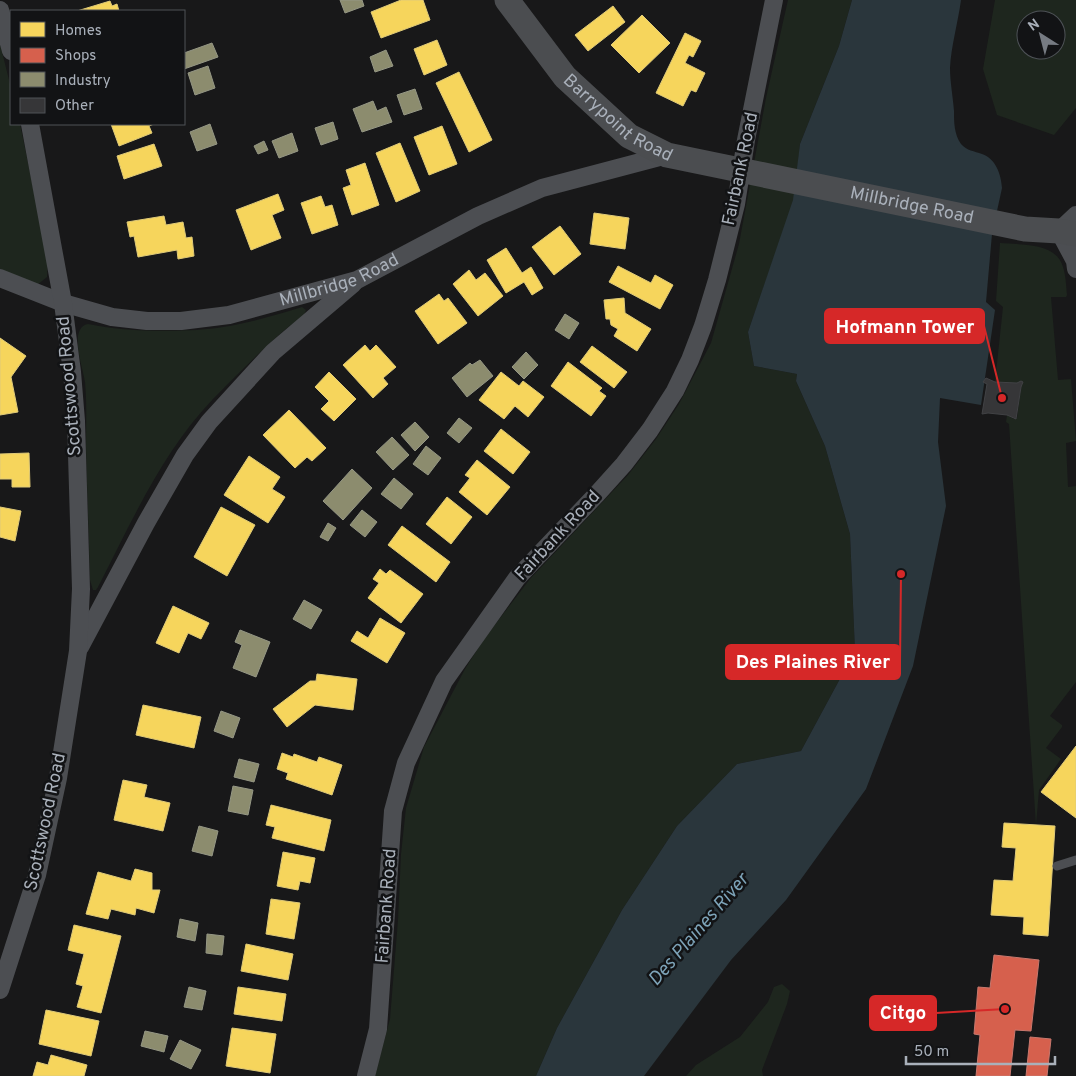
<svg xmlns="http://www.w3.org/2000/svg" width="1076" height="1076" viewBox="0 0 1076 1076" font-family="Overpass,sans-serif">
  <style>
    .green { fill: #1e261e; fill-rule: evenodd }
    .water { fill: #2a363c }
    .homes { fill: #f6d55c; stroke: #dfca78 }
    .shops { fill: #d6604d; stroke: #c8786e }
    .industry { fill: #8c8c6e; stroke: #959785 }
    .building { fill: #363638; stroke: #414245 }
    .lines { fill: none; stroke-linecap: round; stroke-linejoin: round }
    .lane { stroke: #4c4e52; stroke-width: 9 }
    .street { stroke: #4c4e52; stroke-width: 18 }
    .secondary { stroke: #4b4d50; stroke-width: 25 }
    .labels { text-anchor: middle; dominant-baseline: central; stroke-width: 5; stroke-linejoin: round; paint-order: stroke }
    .street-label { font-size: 18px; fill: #a9b0ba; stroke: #121315 }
    .water-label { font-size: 19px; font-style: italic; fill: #7da3b8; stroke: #121315 }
    .leader { fill: none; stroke: #d62828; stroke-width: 2 }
    .callout-dot { fill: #d62828; stroke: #121315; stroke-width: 2 }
    .callout { fill: #d62828; stroke: #d62828; stroke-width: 2 }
    .callout-label { font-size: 19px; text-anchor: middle; font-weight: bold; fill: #fff }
  </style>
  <rect width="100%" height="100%" fill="#181819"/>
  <g class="green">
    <polygon points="788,0 852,0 839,46 800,144 794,200 748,332 754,366 797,374 796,381 825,446 850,534 855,651 801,751 737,764 677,826 622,910 557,1028 536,1076 375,1076 390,1019 398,920 401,854 406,808 424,747 465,669 484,639 530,579 628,475 656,439 679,404 711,343 739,244 766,98"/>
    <path d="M995 0H1076V108L1054 135 997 115 983 69ZM1026 20H1056V50H1026Z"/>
    <polygon points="0,44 11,88 11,124 20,124 48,260 47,277 37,285 29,284 0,269"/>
    <path d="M1000 243C1020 245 1056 242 1063 267 1066 276 1066 286 1067 295L1066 297H1051L1058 380 1071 379 1076 441 1066 443 1068 487 1076 486V682L1050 716 1062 725V727L1046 748 1061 759 1039 790 1036 825 1009 424 1006 422 1007 415 1014 419 1017 418 1021 387 1023 383 1021 381 1017 383 995 382 1003 307 996 301Z"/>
    <path d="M302 307 306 310C304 318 294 323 287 328 261 350 237 375 213 399 162 452 131 523 98 587L96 590H93L90 580C89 536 87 491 86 447 86 425 87 403 85 382 83 367 68 328 88 324 124 332 187 333 223 327 249 323 276 315 302 307Z"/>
    <polygon points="782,984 790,991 787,1004 762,1070 763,1076 686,1076 696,1065 740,1037 768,1002 774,987"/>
  </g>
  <path class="water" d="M852 0H961C958 22 951 47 950 68 950 82 953 97 954 111 954 122 954 134 961 144 967 151 974 151 982 154 996 159 1001 174 1002 188L992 234 986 302 995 310 981 405 940 398 938 442 946 506 913 666 866 789 786 900 731 960 644 1076H536L557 1028 622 910 677 826 737 764 801 751 855 651 850 534 825 446 796 381 797 374 754 366 748 332 793 200 800 144 839 46Z"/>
  <g class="homes">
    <polygon points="401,0 423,0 430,20 381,38 371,12"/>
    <polygon points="110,1 112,6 117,4 119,11 77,11"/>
    <polygon points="613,6 625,22 588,51 575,35"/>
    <polygon points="642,15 670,43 639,73 611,45"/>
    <polygon points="685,33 701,41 693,57 689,55 685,63 705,73 696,92 691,90 683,106 656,93"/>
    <polygon points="437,40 447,65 424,75 414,49"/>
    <polygon points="459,72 492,140 469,152 436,83"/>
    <polygon points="111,124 154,124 149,126 152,133 119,146"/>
    <polygon points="442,126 457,164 429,175 414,137"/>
    <polygon points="400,143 420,191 396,202 376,153"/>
    <polygon points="154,144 162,166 124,179 117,156"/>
    <polygon points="365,163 379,205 352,215 343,188 351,185 346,170"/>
    <polygon points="278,194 284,210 272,215 281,238 251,250 236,210"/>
    <polygon points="321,196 325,207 332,205 338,225 312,234 301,203"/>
    <polygon points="594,213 629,218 625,249 590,244"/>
    <polygon points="164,216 166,225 183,222 186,238 192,237 194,256 178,259 177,250 138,257 134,236 130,237 127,222"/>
    <polygon points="560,226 581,254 554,275 532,247"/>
    <polygon points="506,248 522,273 531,267 543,288 532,295 524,282 506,293 487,260"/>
    <polygon points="618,266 651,283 655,275 673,285 660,309 609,282"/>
    <polygon points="469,270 476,280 485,273 503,296 478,316 453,284"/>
    <polygon points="439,294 444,301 448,298 467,323 438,344 415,311"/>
    <polygon points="624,298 625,313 651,329 637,351 614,336 618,329 611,325 610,319 606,319 604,300"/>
    <polygon points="0,338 26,356 11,377 18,412 0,415"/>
    <polygon points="365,345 370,351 376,345 396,367 383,378 388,384 373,398 343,365"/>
    <polygon points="592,346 627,372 614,388 580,362"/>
    <polygon points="568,362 602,388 599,391 606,396 591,416 551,386"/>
    <polygon points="329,372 356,399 334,421 321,409 329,401 315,387"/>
    <polygon points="501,372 519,386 523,381 544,397 528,417 515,406 504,419 479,400"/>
    <polygon points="289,410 326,448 312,461 307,457 295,468 263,435"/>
    <polygon points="501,429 530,452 513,474 484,451"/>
    <polygon points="29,453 30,487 12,487 12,479 0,479 0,454"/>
    <polygon points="249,456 280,477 272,489 285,497 268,523 224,495"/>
    <polygon points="477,460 510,487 487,515 459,492 470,478 465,475"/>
    <polygon points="447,497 472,517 451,544 426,524"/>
    <polygon points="0,507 21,511 15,541 0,537"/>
    <polygon points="221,507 255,525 227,576 194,557"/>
    <polygon points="402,526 450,562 436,582 388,545"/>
    <polygon points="380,569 386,574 390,570 423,594 401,623 368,598 379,583 373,579"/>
    <polygon points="173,606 209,623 201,639 188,633 179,653 156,643"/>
    <polygon points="380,618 405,633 387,663 351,641 357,631 368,638"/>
    <polygon points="317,674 357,679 353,710 315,705 287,727 273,709 310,681 316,681"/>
    <polygon points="143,705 201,717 194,748 136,735"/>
    <polygon points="1076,746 1076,818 1041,792"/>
    <polygon points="282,753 293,757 294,754 317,762 319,757 342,765 332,795 286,779 288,773 277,769"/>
    <polygon points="123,780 147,785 144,797 170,803 163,831 114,820"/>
    <polygon points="271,805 331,820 324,851 272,838 275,827 266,825"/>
    <polygon points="1004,823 1055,826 1048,936 1023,934 1024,917 991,915 994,880 1013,881 1016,848 1002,847"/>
    <polygon points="283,852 315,858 310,883 300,881 298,890 277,886"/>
    <polygon points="135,869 152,873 152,890 160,890 154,913 136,908 135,915 111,909 108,919 86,914 98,872 131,881"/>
    <polygon points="271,899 300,903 294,939 266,934"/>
    <polygon points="74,925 121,936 101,1013 77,1007 83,986 76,984 84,954 68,950"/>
    <polygon points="246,944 293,954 288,980 241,971"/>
    <polygon points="238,987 286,994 282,1021 234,1014"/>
    <polygon points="46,1010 99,1021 91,1056 39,1044"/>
    <polygon points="232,1028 276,1034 270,1073 226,1066"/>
    <polygon points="51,1055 87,1065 84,1076 33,1076 37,1062 48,1065"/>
  </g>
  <g class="shops">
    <polygon points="994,955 1039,960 1031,1031 1015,1030 1010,1076 976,1076 980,1035 974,1034 978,987 990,988"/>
    <polygon points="1030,1037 1051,1039 1047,1076 1026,1076"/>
  </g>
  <g class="industry">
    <polygon points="340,0 362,0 364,6 345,13"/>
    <polygon points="212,43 218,57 184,69 184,53"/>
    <polygon points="386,50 393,66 375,72 370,57"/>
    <polygon points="208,66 215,88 195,95 188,73"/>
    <polygon points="415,89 422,109 404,115 397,95"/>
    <polygon points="373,101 377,111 386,107 392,122 362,132 353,109"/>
    <polygon points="333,122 338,139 321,145 315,128"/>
    <polygon points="210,124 217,144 197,151 190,132"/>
    <polygon points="292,133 298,151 279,158 272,141"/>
    <polygon points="264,141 268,150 258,154 254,146"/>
    <polygon points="565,314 579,323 569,339 555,330"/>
    <polygon points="526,352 538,365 524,379 512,367"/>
    <polygon points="480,360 493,376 467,397 452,378 470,363 472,365"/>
    <polygon points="459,418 472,428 459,443 447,433"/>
    <polygon points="415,422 429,437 415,451 401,435"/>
    <polygon points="392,437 409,455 393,470 376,452"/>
    <polygon points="426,446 441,458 428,475 413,464"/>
    <polygon points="352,469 372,488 343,520 323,501"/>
    <polygon points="394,478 413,494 401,509 381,494"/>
    <polygon points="362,510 377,522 365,537 350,525"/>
    <polygon points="328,523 336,528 328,541 320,537"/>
    <polygon points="304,600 322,610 311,629 293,619"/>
    <polygon points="240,630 270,642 256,677 233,668 242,645 235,642"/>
    <polygon points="221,711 240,718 233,738 214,731"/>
    <polygon points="239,759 259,764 254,782 234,777"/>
    <polygon points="233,786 253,790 248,815 228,811"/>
    <polygon points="199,826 218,831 212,856 192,851"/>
    <polygon points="180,919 198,923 195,941 177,937"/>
    <polygon points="207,934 224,936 222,955 206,953"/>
    <polygon points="189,987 206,991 202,1010 184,1007"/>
    <polygon points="145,1031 168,1036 164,1052 141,1046"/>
    <polygon points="180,1040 201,1050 191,1069 170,1059"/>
  </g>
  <polygon class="building" points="986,378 995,382 1017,383 1021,381 1023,382 1021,387 1016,419 1007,415 988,413 982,414 987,384 983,382"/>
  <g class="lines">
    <polyline class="lane" points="1057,866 1076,860"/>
    <g class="street">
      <polyline points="0,10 11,51"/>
      <polyline points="1076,215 1059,231 1075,261 1076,269"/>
      <path id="s1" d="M0 278 63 303 112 317 147 321H181L229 315 357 280 478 216 542 188 667 155"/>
      <polyline points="80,647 146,523 185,455 209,422 273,352 353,284"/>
      <polyline points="0,990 37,875 58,778 78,651 81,589 76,421 72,372 63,303 30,124"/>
      <polyline points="366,1076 378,1029 393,811 406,763 444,681 517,578 597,494 624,464 650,430 675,391 690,360 703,326 717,280 736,204 746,140 774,0"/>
    </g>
    <path class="secondary" id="s2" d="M507 0 565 77 629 136 667 155 1025 229 1059 231 1076 234"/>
  </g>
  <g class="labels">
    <g class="street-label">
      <text stroke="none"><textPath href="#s2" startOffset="164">Barrypoint Road</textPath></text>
      <text transform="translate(741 169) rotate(-78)">Fairbank Road</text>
      <text stroke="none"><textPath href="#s2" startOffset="476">Millbridge Road</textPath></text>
      <text stroke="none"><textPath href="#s1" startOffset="352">Millbridge Road</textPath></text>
      <text transform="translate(70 386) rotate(-95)">Scottswood Road</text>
      <text transform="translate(558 536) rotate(-47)">Fairbank Road</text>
      <text transform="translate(46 822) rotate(-78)">Scottswood Road</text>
      <text transform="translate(387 906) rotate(-86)">Fairbank Road</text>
    </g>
    <g class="water-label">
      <text transform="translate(699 930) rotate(-49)">Des Plaines River</text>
    </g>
  </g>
  <path class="leader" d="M1002 398L984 326M901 574L900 662M1005 1009L936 1013"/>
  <g class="callout-dot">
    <circle cx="1002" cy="398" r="5"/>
    <circle cx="901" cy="574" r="5"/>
    <circle cx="1005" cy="1009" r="5"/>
  </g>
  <g class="callout">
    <rect x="825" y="309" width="159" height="34" rx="5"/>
    <rect x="726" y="645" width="174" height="34" rx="5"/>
    <rect x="870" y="996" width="66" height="34" rx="5"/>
  </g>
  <g class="callout-label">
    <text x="905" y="333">Hofmann Tower</text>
    <text x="813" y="668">Des Plaines River</text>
    <text x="903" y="1019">Citgo</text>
  </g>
  <rect x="10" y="10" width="175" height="115" fill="#121315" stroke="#4e5257"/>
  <rect x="20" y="22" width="25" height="15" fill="#f6d55c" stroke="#4e5257"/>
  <text x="55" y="35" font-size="15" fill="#a9b0ba">Homes</text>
  <rect x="20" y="48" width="25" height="15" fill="#d6604d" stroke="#4e5257"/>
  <text x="55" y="60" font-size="15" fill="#a9b0ba">Shops</text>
  <rect x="20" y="72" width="25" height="15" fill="#8c8c6e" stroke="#4e5257"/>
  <text x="55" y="85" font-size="15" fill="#a9b0ba">Industry</text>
  <rect x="20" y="98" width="25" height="15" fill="#363638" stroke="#4e5257"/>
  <text x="55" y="110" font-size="15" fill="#a9b0ba">Other</text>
  <g transform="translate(1041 35) rotate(324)"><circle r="24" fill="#121315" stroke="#4e5257"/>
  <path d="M0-4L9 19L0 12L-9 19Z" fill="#767b82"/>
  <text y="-8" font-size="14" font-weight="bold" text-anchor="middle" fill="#a9b0ba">N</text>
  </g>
  <path d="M906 1056v8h149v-8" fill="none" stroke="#a9b0ba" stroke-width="2.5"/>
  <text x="914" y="1056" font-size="15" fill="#a9b0ba" stroke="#121315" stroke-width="4" paint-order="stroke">50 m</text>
</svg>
